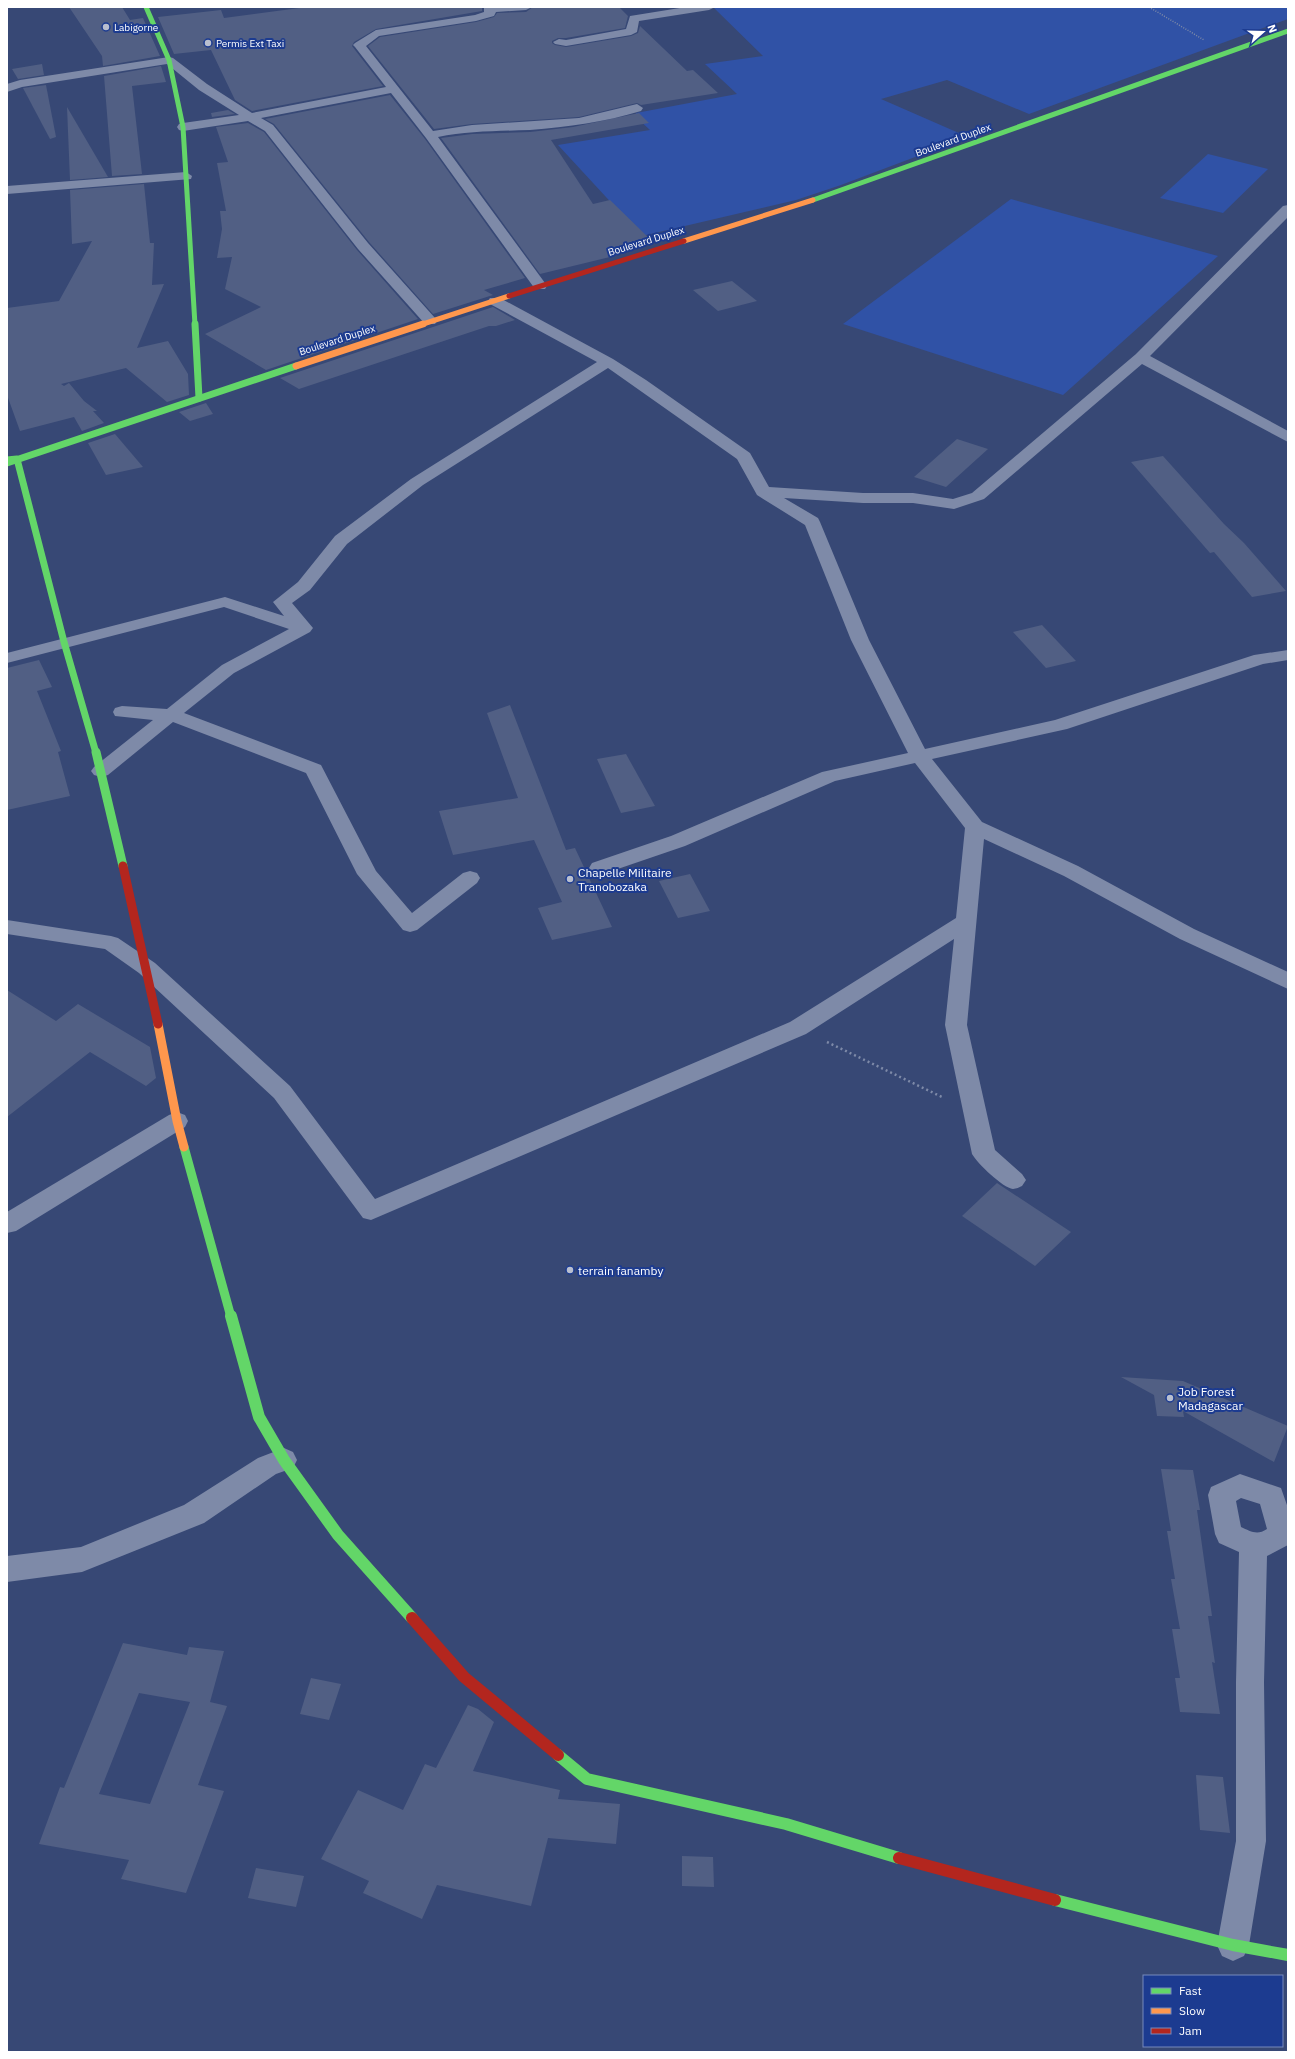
<svg xmlns="http://www.w3.org/2000/svg" width="1295" height="2059" viewBox="0 0 1295 2059" font-family="'IBM Plex Sans',sans-serif">
  <style>
    .green { fill: #3052a6 }
    .building { fill: #515f84; fill-rule: evenodd }
    .lines { fill: none; stroke-linecap: round; stroke-linejoin: round }
    .path-far1 { stroke: #7e8aa8; stroke-width: 1.5; stroke-dasharray: 1 1.5; stroke-linecap: butt }
    .path { stroke: #7e8aa8; stroke-width: 2.5; stroke-dasharray: 2 3; stroke-linecap: butt }
    .street { fill: #7e8aa8; fill-rule: evenodd }
    .fast-far3 { stroke: #63d668; stroke-width: 5 }
    .fast-far2 { stroke: #63d668; stroke-width: 7 }
    .fast-far1 { stroke: #63d668; stroke-width: 9 }
    .fast { stroke: #63d668; stroke-width: 12 }
    .slow-far2 { stroke: #ff974d; stroke-width: 5 }
    .slow-far1 { stroke: #ff974d; stroke-width: 7 }
    .slow { stroke: #ff974d; stroke-width: 9 }
    .jam-far2 { stroke: #b3261e; stroke-width: 5 }
    .jam-far1 { stroke: #b3261e; stroke-width: 9 }
    .jam { stroke: #b3261e; stroke-width: 12 }
    .poi-dot { fill: #b9bfcf; stroke: #1c3b90; stroke-width: 1.5 }
    .labels { text-anchor: middle; dominant-baseline: central; stroke-width: 4; stroke-linejoin: round; paint-order: stroke }
    .far-poi-label { font-size: 10px; fill: #fff; stroke: #1c3b90; text-anchor: start }
    .far-street-label { font-size: 10px; fill: #fff; stroke: #1c3b90 }
    .poi-label { font-size: 12px; fill: #fff; stroke: #1c3b90; text-anchor: start }
  </style>
  <rect width="100%" height="100%" fill="#374875"/>
  <g class="green">
    <polygon points="713,7 1288,7 1288,19 1029,114 947,80 881,99 968,137 841,185 796,200 642,236 558,145 650,130 636,117 636,113 737,94 705,64 763,56"/>
    <polygon points="1208,154 1268,169 1223,213 1160,198"/>
    <polygon points="1011,199 1218,256 1063,395 843,324"/>
  </g>
  <g class="building">
    <polygon points="69,7 122,7 130,20 143,18 160,56 103,66 102,56"/>
    <polygon points="307,7 482,7 482,11 376,29 354,42 352,46 383,86 252,111 235,100 211,50 174,54 158,17 221,10 224,18"/>
    <polygon points="533,7 619,7 628,16 625,28 566,38 558,38 552,41 552,43 555,45 566,47 631,36 638,33 640,26 687,71 693,70 718,93 641,105 637,103 579,117 472,124 434,129 368,46 380,37 476,22 494,17 497,13 526,12"/>
    <polygon points="42,64 44,75 18,79 12,69"/>
    <polygon points="161,66 166,82 132,86 142,174 112,176 104,76"/>
    <polygon points="46,85 56,137 50,139 23,88"/>
    <polygon points="390,95 425,139 525,278 484,290 493,295 433,314 369,242 274,124 265,119"/>
    <polygon points="67,107 108,177 70,180"/>
    <polygon points="228,110 235,114 212,117 211,113"/>
    <polygon points="639,113 649,123 551,140 593,204 610,200 653,242 609,251 614,256 540,274 441,138 472,134 530,132 573,127"/>
    <polygon points="248,123 264,132 357,250 418,319 266,370 205,334 261,307 225,289 232,257 217,258 222,229 220,211 226,211 217,163 228,162 216,127"/>
    <polygon points="144,184 150,243 154,243 152,285 164,284 137,348 168,341 188,374 189,395 167,402 126,368 61,384 64,386 69,383 84,401 97,411 93,411 104,423 82,431 74,417 20,431 7,395 7,308 59,301 92,241 72,244 70,190"/>
    <polygon points="732,281 757,301 718,311 693,290"/>
    <polygon points="493,307 515,320 496,326 489,326 299,389 280,378"/>
    <polygon points="206,403 213,414 190,421 179,412"/>
    <polygon points="115,434 143,467 106,475 88,443"/>
    <polygon points="957,439 988,449 946,487 914,477"/>
    <polygon points="1163,456 1224,524 1244,543 1286,591 1252,597 1214,552 1210,553 1131,462"/>
    <polygon points="1042,625 1076,661 1046,668 1013,632"/>
    <polygon points="39,660 52,687 37,691 61,751 58,752 70,796 7,810 7,668"/>
    <polygon points="510,705 566,850 575,848 612,927 552,940 538,908 562,902 534,840 453,855 439,811 518,798 487,713"/>
    <polygon points="626,754 655,806 621,813 597,759"/>
    <polygon points="690,874 710,911 678,918 659,881"/>
    <polygon points="7,990 56,1021 78,1004 150,1047 156,1078 146,1086 90,1052 7,1117"/>
    <polygon points="997,1183 1071,1232 1035,1266 962,1216"/>
    <polygon points="1121,1377 1183,1381 1288,1426 1274,1462 1183,1411 1184,1417 1157,1416 1154,1395"/>
    <polygon points="1161,1469 1193,1470 1200,1510 1197,1510 1212,1616 1208,1616 1215,1663 1212,1662 1220,1714 1180,1712 1175,1678 1180,1678 1172,1629 1180,1629 1171,1579 1175,1579 1167,1531 1171,1531"/>
    <path d="M123 1643 187 1655 189 1647 224 1651 210 1702 227 1706 198 1785 224 1791 186 1893 121 1879 129 1860 39 1844 60 1787 64 1788ZM139 1693 190 1702 150 1804 99 1794Z"/>
    <polygon points="311,1678 341,1684 329,1720 300,1714"/>
    <polygon points="468,1705 478,1709 494,1722 473,1771 560,1790 558,1799 620,1804 616,1844 548,1838 531,1906 437,1885 422,1919 363,1893 369,1881 321,1859 358,1790 403,1810 425,1764 436,1768"/>
    <polygon points="1196,1775 1223,1777 1230,1833 1200,1830"/>
    <polygon points="682,1856 713,1857 714,1887 682,1886"/>
    <polygon points="256,1868 304,1876 296,1907 248,1898"/>
  </g>
  <g class="lines">
    <polyline class="path-far1" points="1149,7 1204,40"/>
    <polyline class="path" points="827,1042 942,1097"/>
    <g class="street">
      <path d="M484 7H532L526 10 496 12 494 16 476 21 379 36 366 46 433 131 472 125 579 118 637 104 643 108 641 111C605 122 568 127 530 130 499 131 468 131 438 137L545 283 547 286 545 289H535L426 138 391 93 261 118 273 125 368 243 435 318 437 321 435 324H425L358 249 265 131 248 121 183 131 179 130 177 127 179 124 183 123 239 115 199 90 167 64 22 87 7 92V84L20 80 169 57 173 58 207 84 252 113 386 87 355 47 353 45 355 43 376 30 475 15 484 12Z"/>
      <polygon points="686,7 715,7 709,10 639,21 637,32 631,35 566,46 555,44 553,42 559,39 566,40 626,29 630,16"/>
      <polygon points="186,172 192,176 191,179 7,194 7,186"/>
      <path d="M1288 205V217L1150 356 1288 431V442L1142 364 984 499 954 509 913 503H863L784 498 818 518 820 522 869 640 925 749 1055 720 1254 655 1288 650V660L1263 664 1067 729 932 759 982 822 1078 866 1194 929 1288 972V989L1180 939 1064 876 984 839 967 1025 995 1150 1022 1174 1026 1180 1022 1186C1020 1187 1016 1189 1013 1189 1003 1188 977 1163 972 1154L945 1025 954 939 806 1034 371 1220 363 1218 274 1098 139 973 105 949 7 934V920L111 936 118 938 155 963 290 1086 375 1199 790 1022 956 918 965 828 915 763 835 781 685 846 606 873 599 875 592 873 589 868 592 863 671 836 822 772 908 753 851 640 805 525 757 495 737 459 608 368 423 485 347 544 310 590 292 603 313 628 310 632 234 673 184 713 321 765 376 871 412 913 463 873 470 871 477 873 480 878 477 883 417 930 410 932 403 930 357 874 306 773 173 722 108 775 101 777 94 775 91 771 94 767 153 720 115 716 113 712 115 708 122 706 167 709 222 665 289 629 224 607 7 663V653L225 597 284 616 273 602 298 582 335 536 411 479 597 362 490 304 488 301 490 298H500L613 359 646 380 750 453 769 487 863 493H913L953 499 972 493 1136 354 1283 206Z"/>
      <polygon points="177,1112 185,1115 188,1121 185,1127 16,1231 7,1233 7,1212 169,1115"/>
      <polygon points="284,1448 293,1452 297,1460 293,1468 276,1474 204,1523 92,1568 82,1572 7,1582 7,1556 81,1547 184,1505 258,1458"/>
      <path d="M1240 1474 1281 1488 1288 1508V1545L1267 1556 1264 1682 1266 1841 1249 1945 1244 1956 1233 1961 1222 1956 1217 1945 1236 1841V1682L1239 1552 1219 1543 1215 1534 1208 1495 1211 1487ZM1241 1498 1260 1504 1267 1529C1257 1536 1250 1531 1241 1527L1236 1501Z"/>
    </g>
    <g class="fast-far3">
      <polyline points="146,7 169,60 183,127 195,325"/>
      <polyline points="813,200 1288,31"/>
    </g>
    <g class="fast-far2">
      <polyline points="195,324 199,398"/>
      <polyline points="7,460 17,459 64,642 96,753"/>
      <polyline points="7,463 296,366"/>
    </g>
    <g class="fast-far1">
      <polyline points="96,752 123,866"/>
      <polyline points="184,1147 231,1317"/>
    </g>
    <g class="fast">
      <polyline points="231,1316 259,1417 284,1460 338,1535 412,1618"/>
      <polyline points="558,1755 587,1779 786,1824 899,1858"/>
      <polyline points="1055,1900 1233,1945 1288,1955"/>
    </g>
    <g class="slow-far2">
      <polyline points="684,241 813,200"/>
      <polyline points="420,325 509,296"/>
    </g>
    <polyline class="slow-far1" points="296,366 423,324"/>
    <polyline class="slow" points="158,1024 177,1121 184,1147"/>
    <polyline class="jam-far2" points="509,296 684,241"/>
    <polyline class="jam-far1" points="123,866 158,1024"/>
    <g class="jam">
      <polyline points="412,1618 464,1677 558,1755"/>
      <polyline points="899,1858 1055,1900"/>
    </g>
  </g>
  <g class="poi-dot">
    <circle cx="106" cy="27" r="4"/>
    <circle cx="208" cy="43" r="4"/>
    <circle cx="570" cy="879" r="4"/>
    <circle cx="570" cy="1270" r="4"/>
    <circle cx="1170" cy="1398" r="4"/>
  </g>
  <g class="labels">
    <g class="far-poi-label">
      <text x="114" y="27">Labigorne</text>
      <text x="216" y="43">Permis Ext Taxi</text>
    </g>
    <g class="far-street-label">
      <text transform="translate(953 140) rotate(-20)">Boulevard Duplex</text>
      <text transform="translate(646 241) rotate(-17)">Boulevard Duplex</text>
      <text transform="translate(337 340) rotate(-18)">Boulevard Duplex</text>
    </g>
    <g class="poi-label">
      <text x="578" y="872">Chapelle Militaire<tspan x="578" dy="14">Tranobozaka</tspan></text>
      <text x="578" y="1270">terrain fanamby</text>
      <text x="1178" y="1391">Job Forest<tspan x="1178" dy="14">Madagascar</tspan></text>
    </g>
  </g>
  <rect width="1295" height="2059" fill="none" stroke="#ffffff" stroke-width="16"/>
  <rect x="1143" y="1975" width="140" height="72" fill="#1c3b90" stroke="#7789bc"/>
  <rect x="1151" y="1988" width="20" height="6" fill="#63d668" stroke="#7789bc"/>
  <text x="1179" y="1995" font-size="12" fill="#ffffff">Fast</text>
  <rect x="1151" y="2008" width="20" height="6" fill="#ff974d" stroke="#7789bc"/>
  <text x="1179" y="2015" font-size="12" fill="#ffffff">Slow</text>
  <rect x="1151" y="2028" width="20" height="6" fill="#b3261e" stroke="#7789bc"/>
  <text x="1179" y="2035" font-size="12" fill="#ffffff">Jam</text>
  <g transform="translate(1263 32) rotate(70)" stroke="#1c3b90" stroke-width="3" paint-order="stroke">
  <path d="M0-3L7 15L0 10L-7 15Z" fill="#ffffff"/>
  <text y="-6" font-size="11" font-weight="bold" text-anchor="middle" fill="#ffffff">N</text>
  </g>
</svg>
